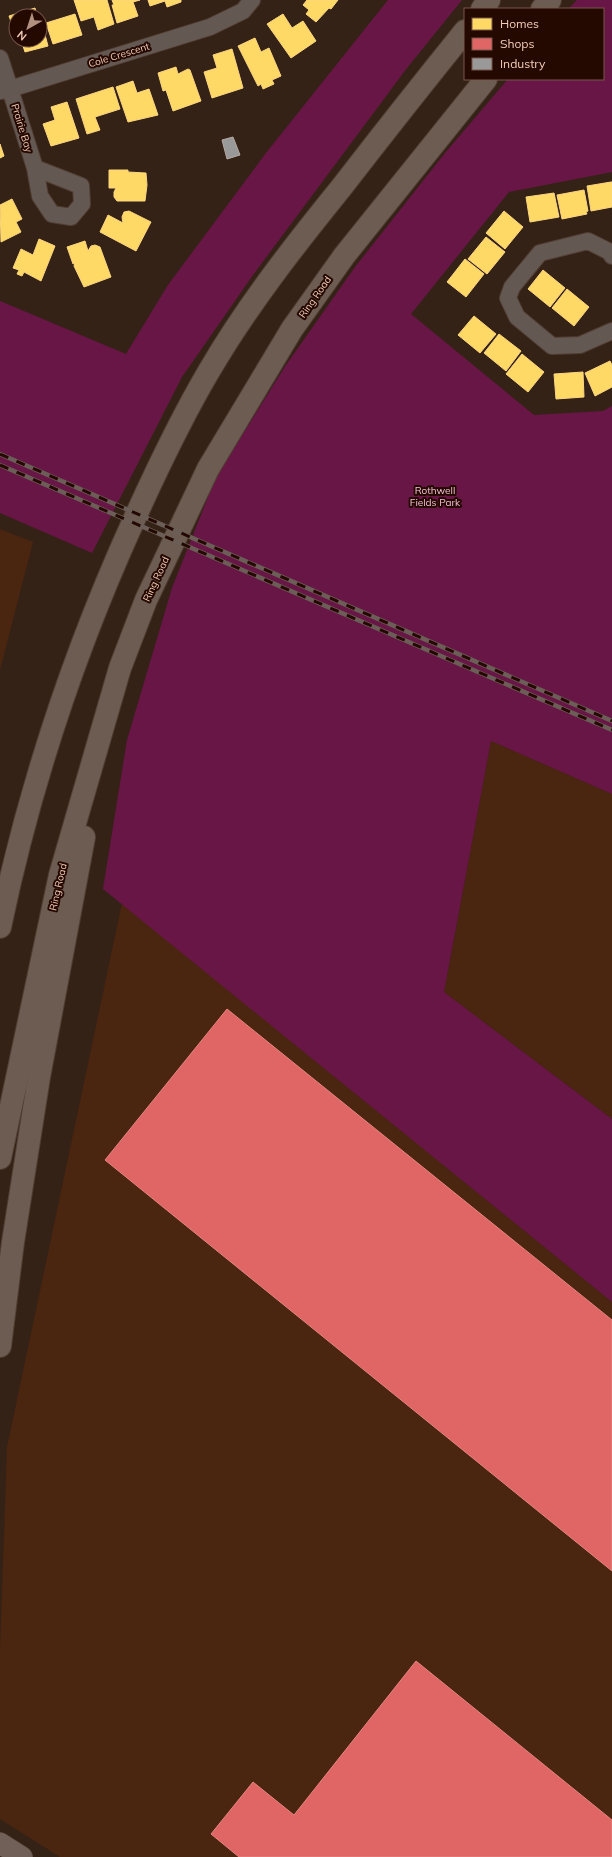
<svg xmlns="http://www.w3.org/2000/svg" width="612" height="1857" viewBox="0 0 612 1857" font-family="Mulish,sans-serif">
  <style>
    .built { fill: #4a250f }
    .green { fill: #681646 }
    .homes { fill: #ffd966; stroke: #fcd57f }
    .shops { fill: #e06666; stroke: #e6857f }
    .industry { fill: #999; stroke: #b5a9a3 }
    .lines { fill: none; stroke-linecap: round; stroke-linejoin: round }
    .minor-casing { stroke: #513e33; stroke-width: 18 }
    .major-casing { stroke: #513e33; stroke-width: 22 }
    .highway-casing { stroke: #513e33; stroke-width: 24 }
    .minor { stroke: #645852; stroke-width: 16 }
    .major { stroke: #706057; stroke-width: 21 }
    .highway { stroke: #6d5c52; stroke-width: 22 }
    .rail-casing { stroke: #6b5e56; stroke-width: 4.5 }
    .rail { stroke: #240900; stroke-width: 3; stroke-dasharray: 9; stroke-linecap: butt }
    .labels { text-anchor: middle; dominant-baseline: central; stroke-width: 4; stroke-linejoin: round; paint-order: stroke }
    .street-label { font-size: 10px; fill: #f5cdb9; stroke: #240900 }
    .park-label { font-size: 10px; fill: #f3c0d9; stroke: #240900 }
  </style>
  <rect width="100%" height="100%" fill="#352217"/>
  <g class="built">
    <polygon points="0,529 33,542 0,670"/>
    <polygon points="491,741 612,794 612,1119 444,992"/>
    <polygon points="122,903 612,1302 612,1857 60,1857 0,1819 0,1651 7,1447"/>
  </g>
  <g class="green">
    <polygon points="388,0 462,0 407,68 253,275 182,377 92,553 0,513 0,301 126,354 168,285 266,153"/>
    <polygon points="577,0 612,0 612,172 509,192 411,314 534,415 603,411 612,406 612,794 491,741 444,992 612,1119 612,1302 103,889 127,740 172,588 216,477 286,365 355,267 445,153 508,79 603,79 603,9 568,9"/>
  </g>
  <g class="homes">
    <polygon points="74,0 107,0 114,24 98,30 94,17 81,21"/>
    <polygon points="112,0 140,0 133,2 138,16 117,23 112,5 114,5"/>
    <polygon points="148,0 181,0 181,2 167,7 165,1 150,6"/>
    <polygon points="307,0 338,0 331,9 329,8 316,22 306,14 309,10 303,5"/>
    <polygon points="35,8 37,16 16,16 16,29 15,27 13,27 9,16"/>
    <polygon points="75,14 82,35 53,44 46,23"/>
    <polygon points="283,14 292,28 303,21 316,41 291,58 267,24"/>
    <polygon points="40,25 41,28 43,27 48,46 25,52 21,40 40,40"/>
    <polygon points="255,38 261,52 269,48 281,76 272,80 274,84 263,89 261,84 258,86 238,46"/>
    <polygon points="232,49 243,88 212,98 204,72 217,68 213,55"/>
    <polygon points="176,67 178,74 188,69 190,70 201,101 173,111 166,90 163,91 158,73"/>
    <polygon points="133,81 137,93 149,89 158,115 128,122 116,87"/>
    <polygon points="113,87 120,109 95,117 100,130 87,134 76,99"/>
    <polygon points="67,102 79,138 51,146 43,124 55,120 51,107"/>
    <polygon points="0,144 4,156 0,158"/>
    <polygon points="109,170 128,170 128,172 146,173 147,185 145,201 117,201 114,197 114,192 116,188 109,188"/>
    <polygon points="611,182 612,182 612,207 591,211 587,186"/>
    <polygon points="584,190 588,211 586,212 587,214 562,219 557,195"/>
    <polygon points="554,193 559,217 530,222 526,197"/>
    <polygon points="12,199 22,219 16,222 21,232 1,242 0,205"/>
    <polygon points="129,211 151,222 136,251 100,232 108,215 123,223 122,217 124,212"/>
    <polygon points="504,211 523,227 505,249 486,233"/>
    <polygon points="486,237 505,252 487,274 468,259"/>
    <polygon points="39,239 55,246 41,281 24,272 22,276 17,274 19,270 13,268 21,249 33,255"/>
    <polygon points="85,241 88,251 91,246 95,245 100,247 111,277 84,287 74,266 75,263 73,264 67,247"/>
    <polygon points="465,259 484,274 466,297 447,282"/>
    <polygon points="543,270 565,288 550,307 528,289"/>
    <polygon points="567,289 589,307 574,326 552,308"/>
    <polygon points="474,316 496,334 480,353 458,335"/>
    <polygon points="499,334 521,351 506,371 484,353"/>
    <polygon points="522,354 544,372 528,392 506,374"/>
    <polygon points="610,361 612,365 612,387 595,396 585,373"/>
    <polygon points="583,372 584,397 556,399 554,374"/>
  </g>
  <g class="shops">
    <polygon points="227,1009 612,1320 612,1571 105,1160"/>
    <polygon points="416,1661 612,1820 612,1857 239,1857 211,1834 253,1782 294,1815"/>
  </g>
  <polygon class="industry" points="233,137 240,155 227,159 222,140"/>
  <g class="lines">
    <g class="minor-casing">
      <g id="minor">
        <polyline points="0,58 10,89 210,27 243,11 252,0"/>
        <polyline points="1,91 10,89 35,168 40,196 52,214 71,217 82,204 81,186 35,168"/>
        <polyline points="612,256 610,252 588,241 540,253 512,287 508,298 517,317 552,346 580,345 612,331"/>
      </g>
    </g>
    <g class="major-casing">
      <polyline id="major" points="0,1843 22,1857"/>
    </g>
    <g class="highway-casing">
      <g id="highway">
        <polyline points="482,9 489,0"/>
        <polyline points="542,9 550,0"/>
        <path d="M0 927C29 788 74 652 133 522 156 471 180 420 209 371 247 306 294 246 341 188 382 135 423 83 465 31"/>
        <polyline points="0,1158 60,875 120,668 146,600 208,469 292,329 344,256 486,79"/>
        <polyline points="0,1346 13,1242 39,1077 84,837"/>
      </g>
    </g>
    <use href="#minor" class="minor"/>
    <use href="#major" class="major"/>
    <use href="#highway" class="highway"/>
    <g class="rail-casing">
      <g id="rail">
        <polyline points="0,454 612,721"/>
        <polyline points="0,465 612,730"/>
      </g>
    </g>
    <use href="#rail" class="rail"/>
  </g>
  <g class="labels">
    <g class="street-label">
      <text transform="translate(119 55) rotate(-17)">Cole Crescent</text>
      <text transform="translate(22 128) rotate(73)">Prairie Bay</text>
      <text transform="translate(315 297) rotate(-55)">Ring Road</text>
      <text transform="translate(156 579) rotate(-65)">Ring Road</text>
      <text transform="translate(58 887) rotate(-77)">Ring Road</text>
    </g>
    <g class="park-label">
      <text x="435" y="490">Rothwell<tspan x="435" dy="12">Fields Park</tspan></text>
    </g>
  </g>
  <rect x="464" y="8" width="140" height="72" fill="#240900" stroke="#78574a"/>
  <rect x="472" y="18" width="20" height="12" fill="#ffd966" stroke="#78574a"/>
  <text x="500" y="28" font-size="12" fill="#f5cdb9">Homes</text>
  <rect x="472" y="38" width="20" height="12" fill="#e06666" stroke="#78574a"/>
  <text x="500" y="48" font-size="12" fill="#f5cdb9">Shops</text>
  <rect x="472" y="58" width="20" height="12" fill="#999999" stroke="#78574a"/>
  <text x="500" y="68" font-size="12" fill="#f5cdb9">Industry</text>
  <g transform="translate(28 28) rotate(219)"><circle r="19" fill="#240900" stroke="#78574a"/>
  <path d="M0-3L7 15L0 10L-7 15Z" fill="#b29180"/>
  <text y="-6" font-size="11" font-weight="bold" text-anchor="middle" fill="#f5cdb9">N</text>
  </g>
</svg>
